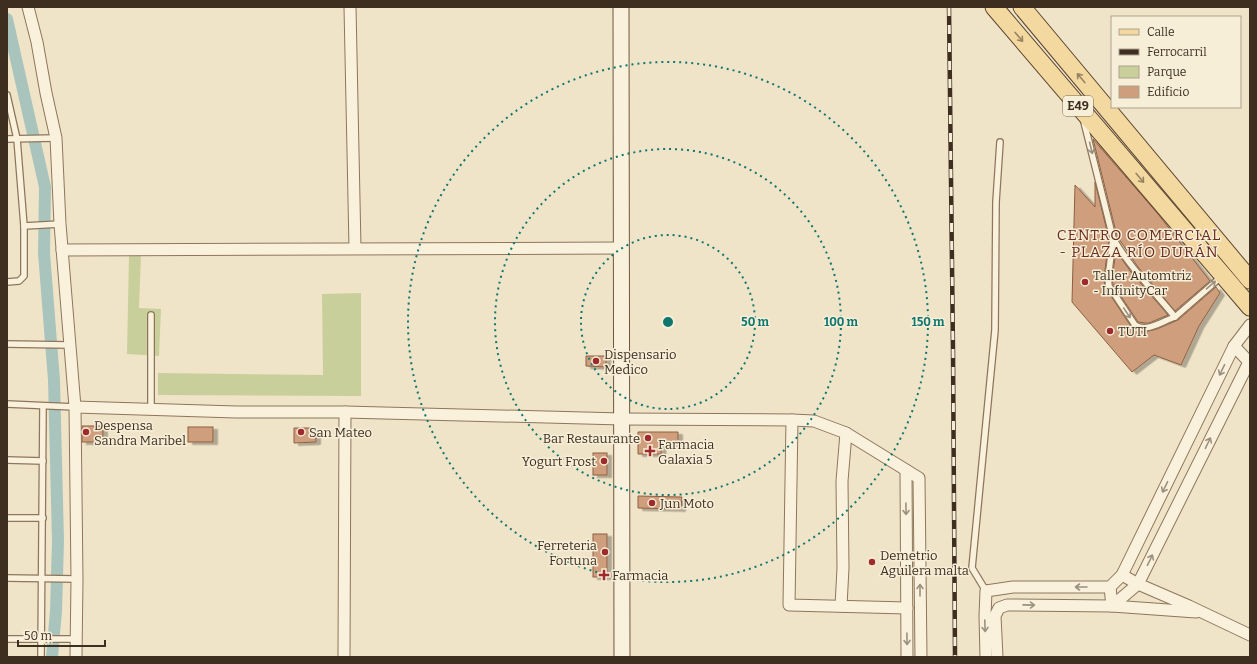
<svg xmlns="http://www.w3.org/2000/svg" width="1257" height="664" viewBox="0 0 1257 664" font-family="Bitter,serif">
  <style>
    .green { fill: #c9cf9b }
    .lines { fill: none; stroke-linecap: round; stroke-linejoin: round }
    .canal { stroke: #a9c4bc; stroke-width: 12 }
    .building { fill: #cf9f7d; stroke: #8d5f41; filter: url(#shadow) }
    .lane-casing { stroke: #8d765c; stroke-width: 8 }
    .street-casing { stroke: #8d765c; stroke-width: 13 }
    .secondary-casing { stroke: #6f573f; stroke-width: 17 }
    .primary-casing { stroke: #5b4430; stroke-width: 19 }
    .lane { stroke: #faf1dc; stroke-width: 5.5 }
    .street { stroke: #faf1dc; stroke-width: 11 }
    .secondary { stroke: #faf1dc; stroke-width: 15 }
    .primary { stroke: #f3d9a0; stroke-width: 17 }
    .rail-casing { stroke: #3d2e20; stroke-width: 4.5 }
    .rail { stroke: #f7eed8; stroke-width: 3; stroke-dasharray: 9; stroke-linecap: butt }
    .oneway { stroke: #988460 }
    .oneway2 { stroke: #9c907e }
    .ring { fill: none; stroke: #0f766e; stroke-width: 2; stroke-dasharray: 2 4 }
    .poi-dot { fill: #9e2a2b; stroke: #f7eed8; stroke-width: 1.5 }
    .labels { text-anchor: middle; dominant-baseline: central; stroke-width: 3; stroke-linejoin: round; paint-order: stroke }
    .shield { fill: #f7eed8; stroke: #756857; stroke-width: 1 }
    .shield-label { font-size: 12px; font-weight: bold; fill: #3d2e20 }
    .poi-label { font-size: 13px; fill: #3d2e20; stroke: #f7eed8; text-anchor: start }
    .quarter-label { font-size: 15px; letter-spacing: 1px; fill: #6b2e1e; stroke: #f7eed8 }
    .centre { fill: #0f766e; stroke: #f7eed8; stroke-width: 2 }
    .ring-label { font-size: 12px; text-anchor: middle; font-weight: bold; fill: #0f766e; stroke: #f7eed8; stroke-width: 3; stroke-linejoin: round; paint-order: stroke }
  </style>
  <defs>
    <filter id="shadow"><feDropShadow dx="4.5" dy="2.5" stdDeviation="0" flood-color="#0004"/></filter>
  </defs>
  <rect width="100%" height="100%" fill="#f0e4c8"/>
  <g class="green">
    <polygon points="129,255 141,255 139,308 161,309 159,356 127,354"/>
    <polygon points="361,293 361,396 158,395 158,373 323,375 322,294"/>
  </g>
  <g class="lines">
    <polyline class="canal" points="7,19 45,187 44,253 54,380 58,541 56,611 52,657"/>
  </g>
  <g class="building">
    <polygon points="1093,139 1158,214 1210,281 1175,311 1138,267 1117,236"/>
    <polygon points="1095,182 1109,239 1104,278 1105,287 1132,328 1138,331 1144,332 1157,329 1178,320 1216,287 1220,293 1199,326 1181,365 1154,355 1132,372 1072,302 1075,185 1095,207"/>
    <polygon points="1116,251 1131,272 1168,315 1149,323 1145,323 1138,322 1113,284 1112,279"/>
    <polygon points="586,356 606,356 606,367 586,366"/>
    <rect x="82" y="426" width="21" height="16"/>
    <rect x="188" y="427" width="25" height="15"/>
    <polygon points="294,428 316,428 316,442 294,443"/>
    <polygon points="638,432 678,432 678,444 662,444 661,454 638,454"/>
    <rect x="593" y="453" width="14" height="22"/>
    <polygon points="638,496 682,497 681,509 638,508"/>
    <rect x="593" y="534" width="14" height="43"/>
  </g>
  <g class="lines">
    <g class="lane-casing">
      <g id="lane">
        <polyline points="7,95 17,139 24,226 24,276 19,281 7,282"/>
        <path d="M1084 122 1113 238C1130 268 1154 291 1175 317L1221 277"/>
        <polyline points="7,139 56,138"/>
        <polyline points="24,226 60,224"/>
        <path d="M1113 239 1108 279 1109 286 1135 325C1147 333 1163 321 1175 317"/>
        <polyline points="7,344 69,345"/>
        <polyline points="7,404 75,407"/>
        <polyline points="151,409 151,315"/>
        <polyline points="7,460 43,461"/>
        <polyline points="7,518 43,518"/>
        <polyline points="7,578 77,579"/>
        <polyline points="986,591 972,568 995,330 996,202 1000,142"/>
        <polyline points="7,639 76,639"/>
        <polyline points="41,657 43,406"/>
      </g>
    </g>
    <g class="street-casing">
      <g id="street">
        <polyline points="28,7 37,42 46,93 56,138 60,224 75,407 77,579 76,657"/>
        <polyline points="350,7 355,248"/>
        <polyline points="62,250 621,248"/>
        <polyline points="1234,346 1250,363"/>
        <polyline points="75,407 236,412 345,412 622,419 792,420 814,421 846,433 919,478 921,657"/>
        <polyline points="792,420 789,605 907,608"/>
        <polyline points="906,470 907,657"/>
        <polyline points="1122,575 1138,584 1189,606 1250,635"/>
        <polyline points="1110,587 1112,606 1196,612"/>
        <polyline points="841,606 843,568 842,481 846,433"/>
        <polyline points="344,657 345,412"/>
        <polyline points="986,657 985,616 986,591 1013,587 1110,587 1122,575 1234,346 1250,325"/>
        <polyline points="997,657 995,616 999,608 1007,605 1112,606 1138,584 1250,360"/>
      </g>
    </g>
    <g class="secondary-casing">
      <polyline id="secondary" points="621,7 622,657"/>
    </g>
    <g class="primary-casing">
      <g id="primary">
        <polyline points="994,7 1250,307"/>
        <polyline points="1022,7 1250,280"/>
      </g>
    </g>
    <use href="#lane" class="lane"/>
    <use href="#street" class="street"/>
    <use href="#secondary" class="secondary"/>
    <use href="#primary" class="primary"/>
    <g class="rail-casing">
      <polyline id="rail" points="949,7 953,350 955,657"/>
    </g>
    <use href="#rail" class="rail"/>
  </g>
  <defs><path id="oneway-shaft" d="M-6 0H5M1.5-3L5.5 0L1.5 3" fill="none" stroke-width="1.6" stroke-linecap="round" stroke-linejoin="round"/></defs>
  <g class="oneway">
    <use href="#oneway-shaft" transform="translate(1019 37) rotate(50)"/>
    <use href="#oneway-shaft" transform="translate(1081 78) rotate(-130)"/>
    <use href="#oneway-shaft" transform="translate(1140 178) rotate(50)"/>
  </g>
  <g class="oneway2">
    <use href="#oneway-shaft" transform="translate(1091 148) rotate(76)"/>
    <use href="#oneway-shaft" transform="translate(1211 285) rotate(-41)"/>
    <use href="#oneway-shaft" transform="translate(1127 313) rotate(56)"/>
    <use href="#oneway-shaft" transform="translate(1222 370) rotate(116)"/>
    <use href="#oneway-shaft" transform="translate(1208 443) rotate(-64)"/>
    <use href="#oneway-shaft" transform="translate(1165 487) rotate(116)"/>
    <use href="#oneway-shaft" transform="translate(906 509) rotate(89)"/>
    <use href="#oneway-shaft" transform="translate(1150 560) rotate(-64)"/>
    <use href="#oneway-shaft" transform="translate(1081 587) rotate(180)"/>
    <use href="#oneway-shaft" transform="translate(920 590) rotate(-90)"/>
    <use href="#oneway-shaft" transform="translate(1029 605) rotate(1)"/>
    <use href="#oneway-shaft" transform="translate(985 626) rotate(88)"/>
    <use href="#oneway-shaft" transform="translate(907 639) rotate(89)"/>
  </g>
  <g class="ring">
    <circle cx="668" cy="322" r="87"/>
    <circle cx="668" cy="322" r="173"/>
    <circle cx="668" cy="322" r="260"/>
  </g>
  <g class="poi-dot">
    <circle cx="1085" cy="282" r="4"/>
    <circle cx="1110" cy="331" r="4"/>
    <circle cx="596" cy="361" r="4"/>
    <circle cx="86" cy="432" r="4"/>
    <circle cx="301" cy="432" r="4"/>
    <circle cx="648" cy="438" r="4"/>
    <path d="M648 445h4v4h4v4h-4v4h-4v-4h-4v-4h4z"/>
    <circle cx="604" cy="461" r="4"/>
    <circle cx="652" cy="503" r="4"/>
    <circle cx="605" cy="552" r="4"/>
    <circle cx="872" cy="562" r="4"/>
    <path d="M602 569h4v4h4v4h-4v4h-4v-4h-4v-4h4z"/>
  </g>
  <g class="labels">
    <rect class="shield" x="1063" y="96" width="30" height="20" rx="3"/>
    <g class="shield-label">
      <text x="1078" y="106">E49</text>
    </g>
    <g class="poi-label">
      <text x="1093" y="275">Taller Automtriz<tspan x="1093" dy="15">- InfinityCar</tspan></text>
      <text x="1118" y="331">TUTI</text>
      <text x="604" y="354">Dispensario<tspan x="604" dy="15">Medico</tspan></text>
      <text x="94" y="425">Despensa<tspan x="94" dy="15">Sandra Maribel</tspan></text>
      <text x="309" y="432">San Mateo</text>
      <text x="640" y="438" text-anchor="end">Bar Restaurante</text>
      <text x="658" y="444">Farmacia<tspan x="658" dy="15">Galaxia 5</tspan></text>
      <text x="596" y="461" text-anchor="end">Yogurt Frost</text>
      <text x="660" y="503">Jun Moto</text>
      <text x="597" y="545" text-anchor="end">Ferreteria<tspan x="597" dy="15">Fortuna</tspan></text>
      <text x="880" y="555">Demetrio<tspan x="880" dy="15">Aguilera malta</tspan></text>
      <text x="612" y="575">Farmacia</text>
    </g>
    <g class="quarter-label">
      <text x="1139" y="235">CENTRO COMERCIAL<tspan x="1139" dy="17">- PLAZA RÍO DURÁN</tspan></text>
    </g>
  </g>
  <circle cx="668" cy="322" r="6" class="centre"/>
  <g class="ring-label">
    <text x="755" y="326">50 m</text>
    <text x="841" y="326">100 m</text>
    <text x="928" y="326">150 m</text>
  </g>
  <rect width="1257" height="664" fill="none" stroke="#3d2e20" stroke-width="16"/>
  <rect x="1111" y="16" width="130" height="92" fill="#f7eed8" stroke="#ada18e"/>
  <rect x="1119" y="29" width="20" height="6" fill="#f3d9a0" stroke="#ada18e"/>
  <text x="1147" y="36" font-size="12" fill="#3d2e20">Calle</text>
  <rect x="1119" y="49" width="20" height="6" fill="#3d2e20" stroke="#ada18e"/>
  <text x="1147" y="56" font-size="12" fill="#3d2e20">Ferrocarril</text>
  <rect x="1119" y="66" width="20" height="12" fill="#c9cf9b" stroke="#ada18e"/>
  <text x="1147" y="76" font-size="12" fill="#3d2e20">Parque</text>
  <rect x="1119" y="86" width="20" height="12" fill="#cf9f7d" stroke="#ada18e"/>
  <text x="1147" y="96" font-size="12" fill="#3d2e20">Edificio</text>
  <path d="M18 640v6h87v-6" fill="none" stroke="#3d2e20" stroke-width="2"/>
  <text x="24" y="640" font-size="12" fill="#3d2e20" stroke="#f7eed8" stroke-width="3" paint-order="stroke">50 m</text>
</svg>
